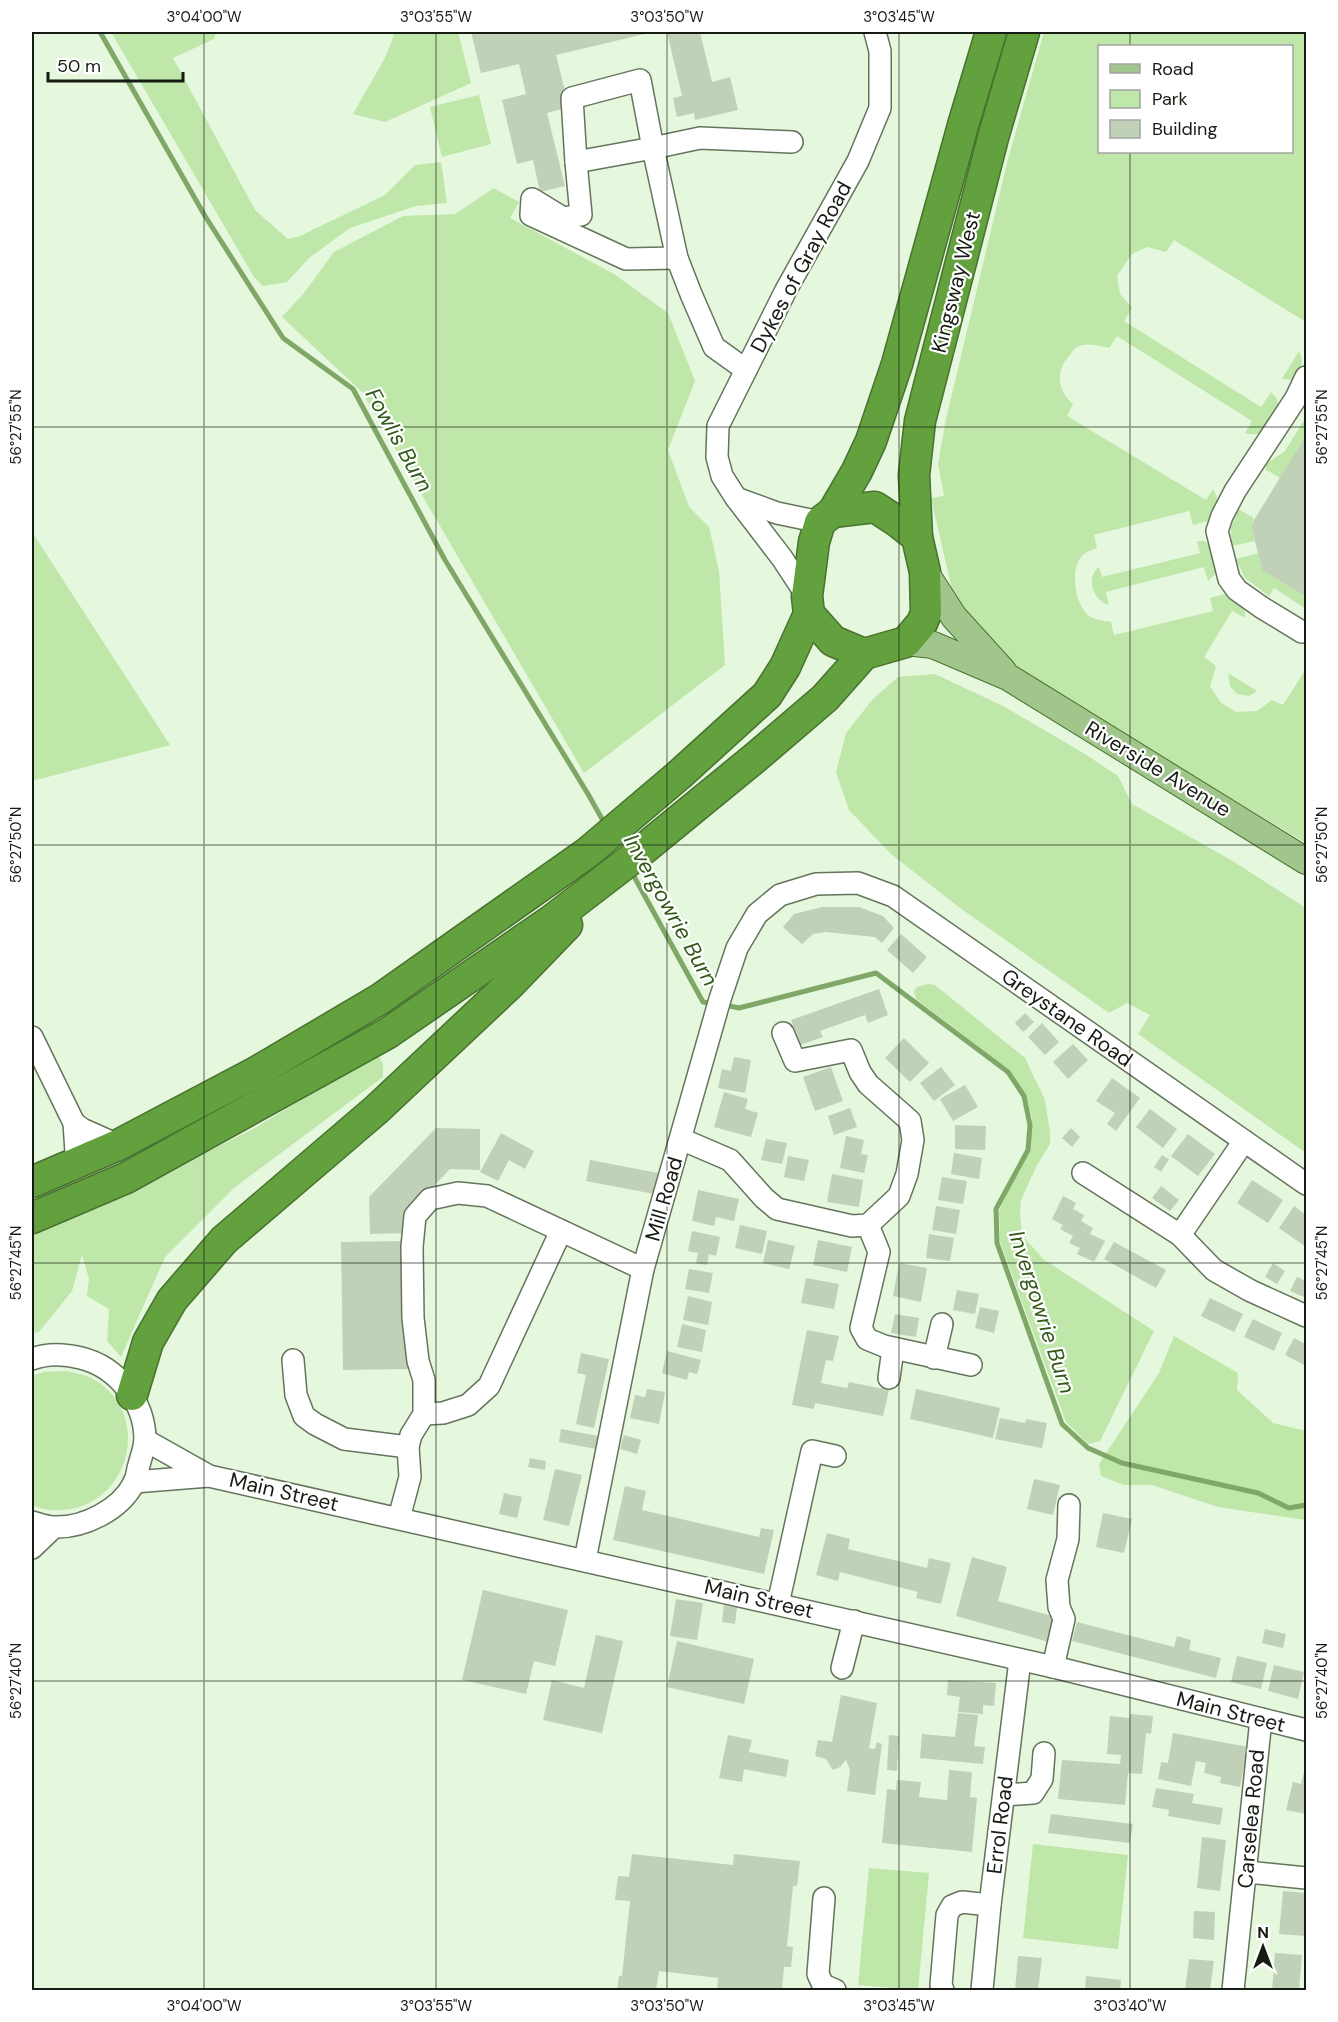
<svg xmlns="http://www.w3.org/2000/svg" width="1338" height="2022" viewBox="0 0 1338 2022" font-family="'DM Sans',sans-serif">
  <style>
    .green { fill: #bfe7aa; fill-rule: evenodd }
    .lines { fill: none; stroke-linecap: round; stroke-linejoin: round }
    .stream { stroke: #7ea768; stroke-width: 5 }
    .building { fill: #c0d1b8 }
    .minor-casing { stroke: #65745d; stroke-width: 24 }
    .major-casing { stroke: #48722f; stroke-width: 28 }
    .highway-casing { stroke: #48722f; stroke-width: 33 }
    .minor { stroke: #fff; stroke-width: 21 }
    .major { stroke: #a1c68b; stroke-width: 26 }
    .highway { stroke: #63a03e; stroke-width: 30 }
    .ticks { fill: none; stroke: #161c13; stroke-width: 1.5; stroke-opacity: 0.45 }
    .labels { text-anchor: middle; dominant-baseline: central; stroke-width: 4.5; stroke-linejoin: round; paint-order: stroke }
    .street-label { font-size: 21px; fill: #161c13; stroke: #fff }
    .water-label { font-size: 22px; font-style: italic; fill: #325918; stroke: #fff }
    .neatline { fill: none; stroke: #161c13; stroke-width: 2 }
    .ticks-label { font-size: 15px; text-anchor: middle; fill: #161c13 }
  </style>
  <rect width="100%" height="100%" fill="#e5f7dd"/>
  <g class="green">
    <polygon points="111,32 216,32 214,39 173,58 255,210 288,239 300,236 385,195 415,165 441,162 447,203 416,206 350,228 309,258 287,282 263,286 254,277"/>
    <polygon points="385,32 458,32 471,83 385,122 353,114 385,58 394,35"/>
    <path d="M1044 32H1306V322L1174 240 1166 252 1147 247 1132 254 1117 276 1120 294 1132 308 1124 321 1261 407 1271 392 1277 399 1279 407C1269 423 1266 439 1245 433L1252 421 1117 336 1109 348C1099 346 1087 342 1077 347 1074 349 1072 352 1070 355 1055 371 1057 390 1073 404L1067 416 1206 500 1213 489C1222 504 1217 508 1208 521L1193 525 1189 511 1094 535 1097 548C1094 549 1087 551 1084 554 1070 566 1074 598 1085 612 1090 619 1102 621 1111 622L1114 635 1213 611 1210 598 1228 593 1245 605V618L1232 611 1204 657 1216 666 1210 686 1220 702 1236 712 1257 711 1272 700 1283 705 1306 669V843L1022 674 973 628 952 590 931 498 944 496 938 464 946 419 1008 159ZM1100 46H1292V152H1100Z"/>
    <polygon points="479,95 491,144 442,157 430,107"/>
    <polygon points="494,188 519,202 510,218 614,274 668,313 695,381 668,450 689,507 709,527 719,571 725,665 584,773 362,392 282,317 304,293 334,252 403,216 455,214"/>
    <path d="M1299 351C1305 364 1301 371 1291 380L1282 379Z"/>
    <polygon points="1306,417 1306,435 1280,478 1265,469 1267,463 1285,451"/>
    <polygon points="1238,509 1254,518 1251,525 1255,541 1232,546 1231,528"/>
    <polygon points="32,532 170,745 32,781"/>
    <path d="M1197 541H1204L1210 545 1217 566 1215 574 1208 581 1204 567 1106 592 1109 605C1093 601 1085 577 1099 567L1102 577 1200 553Z"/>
    <polygon points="1258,553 1262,570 1306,597 1306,609 1274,588 1269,596 1245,578 1236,559"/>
    <polygon points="1228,673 1257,691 1249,696 1237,694 1230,686"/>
    <polygon points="935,674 1005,707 1085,754 1118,776 1132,804 1231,860 1306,908 1306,1153 1138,1034 1150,1015 1127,1003 1109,1013 960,908 891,854 849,810 836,772 846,733 873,699 898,677"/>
    <polygon points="928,984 935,985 1025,1058 1045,1100 1050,1132 1050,1144 1036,1167 1021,1200 1020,1215 1022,1235 1043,1259 1154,1331 1100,1441 1088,1444 1066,1422 1000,1242 999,1212 1001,1206 1029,1150 1032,1118 1027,1099 1009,1070 916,999 914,991 917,987"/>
    <polygon points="378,1053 383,1065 383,1077 235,1187 165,1257 121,1357 107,1341 109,1309 87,1296 89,1279 82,1255 72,1291 39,1332 32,1333 32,1234 138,1187 255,1128"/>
    <polygon points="1174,1336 1238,1373 1237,1390 1273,1423 1306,1431 1306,1520 1218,1507 1152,1485 1124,1485 1101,1476 1099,1464 1159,1373"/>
    <path d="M67 1371C74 1373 82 1374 89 1377 150 1406 136 1495 72 1509 59 1511 44 1511 32 1505V1376L44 1372Z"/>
    <polygon points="1033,1844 1128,1855 1118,1949 1023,1938"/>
    <polygon points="869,1868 929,1873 918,1990 858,1985"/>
  </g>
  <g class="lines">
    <g class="stream">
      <polyline points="100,32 205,216 283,338 353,389 445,560 588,794 606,826"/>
      <polyline points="631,871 703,1002 715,1004"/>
      <polyline points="725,1005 739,1008 876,973 1008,1072 1024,1096 1030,1125 1028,1150 996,1209 997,1243 1062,1424 1088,1448 1122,1463 1258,1493 1289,1508 1306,1505"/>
    </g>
  </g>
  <g class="building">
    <polygon points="471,32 653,32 556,55 569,107 547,113 565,186 540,192 533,160 517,164 502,100 526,94 519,64 481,73"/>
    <polygon points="667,32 700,32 712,82 730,77 738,110 695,120 694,113 677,117 673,98 682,96"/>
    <polygon points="1306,435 1306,597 1262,570 1251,525"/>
    <polygon points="822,907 859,907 883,916 894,928 882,943 875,937 825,932 813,934 802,944 783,927 794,914"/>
    <polygon points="901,934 927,957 913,973 887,950"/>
    <polygon points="879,989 888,1015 868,1023 865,1015 820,1031 823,1037 800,1045 791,1020"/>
    <polygon points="1025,1013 1034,1022 1023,1032 1015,1023"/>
    <polygon points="1042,1023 1059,1042 1045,1055 1028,1037"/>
    <polygon points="904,1038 929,1063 910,1082 885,1058"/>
    <polygon points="1073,1044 1088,1060 1068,1079 1053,1062"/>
    <polygon points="734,1057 751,1060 745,1093 718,1088 722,1069 731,1071"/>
    <polygon points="831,1067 843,1101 815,1111 803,1077"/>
    <polygon points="941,1067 955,1085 934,1101 920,1083"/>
    <polygon points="1112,1078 1140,1098 1116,1131 1107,1124 1115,1113 1096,1101"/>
    <polygon points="965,1085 978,1107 953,1121 940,1099"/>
    <polygon points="724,1092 748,1099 745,1109 758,1113 751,1137 714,1127"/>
    <polygon points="850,1108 857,1127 834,1135 828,1116"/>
    <polygon points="1150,1109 1177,1129 1163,1148 1136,1127"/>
    <polygon points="955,1125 986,1126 985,1150 955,1149"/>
    <polygon points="436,1128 480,1129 480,1170 450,1169 409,1212 409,1233 370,1234 369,1197"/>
    <polygon points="1071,1128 1080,1137 1072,1147 1062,1138"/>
    <polygon points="501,1133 534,1151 525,1169 509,1160 498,1181 480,1172"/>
    <polygon points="1188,1134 1215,1154 1198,1176 1171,1156"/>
    <polygon points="846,1136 864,1140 861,1154 868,1155 864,1173 840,1168"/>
    <polygon points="766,1139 787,1143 782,1164 761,1160"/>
    <polygon points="954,1153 982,1158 979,1179 951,1174"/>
    <polygon points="1162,1155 1169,1159 1161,1172 1154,1167"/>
    <polygon points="788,1156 809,1160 804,1181 784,1177"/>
    <polygon points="590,1160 658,1173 654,1194 586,1181"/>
    <polygon points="832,1174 863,1180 859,1207 827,1202"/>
    <polygon points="942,1177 967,1181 963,1204 938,1200"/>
    <polygon points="1252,1180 1283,1200 1268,1223 1237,1203"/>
    <polygon points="1161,1186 1179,1200 1170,1211 1152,1198"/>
    <polygon points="698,1190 739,1199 734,1221 716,1217 714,1226 692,1221"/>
    <polygon points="1063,1196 1076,1203 1073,1209 1084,1215 1081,1221 1093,1228 1090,1234 1105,1241 1094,1262 1077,1254 1080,1248 1069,1243 1073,1236 1060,1229 1063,1225 1052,1219"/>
    <polygon points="936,1206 960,1210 956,1234 932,1230"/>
    <polygon points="1294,1206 1306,1215 1306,1247 1279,1228"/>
    <polygon points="740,1225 767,1231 762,1254 735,1248"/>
    <polygon points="692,1231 720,1237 716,1256 709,1254 707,1265 696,1263 698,1253 688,1251"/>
    <polygon points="929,1234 954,1238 950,1261 926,1258"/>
    <polygon points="768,1240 795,1246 789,1269 763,1263"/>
    <polygon points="818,1240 852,1247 847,1272 813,1265"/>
    <polygon points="406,1241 408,1369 343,1370 341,1242"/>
    <polygon points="1114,1242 1166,1270 1156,1288 1104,1259"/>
    <polygon points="899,1263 927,1268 921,1302 893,1296"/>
    <polygon points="1273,1263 1285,1271 1277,1284 1265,1277"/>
    <polygon points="689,1269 713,1273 709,1293 685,1289"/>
    <polygon points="1297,1277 1306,1281 1306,1291 1304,1297 1290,1291"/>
    <polygon points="806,1278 839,1284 834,1309 801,1303"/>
    <polygon points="957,1290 979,1294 975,1314 953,1310"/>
    <polygon points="688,1296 712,1302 708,1325 683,1320"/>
    <polygon points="1210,1298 1243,1314 1234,1332 1201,1316"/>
    <polygon points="980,1307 999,1311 994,1333 975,1328"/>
    <polygon points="895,1314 919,1318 916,1337 891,1333"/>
    <polygon points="1253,1319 1282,1333 1274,1351 1244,1337"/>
    <polygon points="682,1324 706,1330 702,1352 677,1347"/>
    <polygon points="807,1330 839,1336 833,1361 826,1360 821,1383 847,1388 849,1382 889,1390 883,1416 815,1403 814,1409 792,1405"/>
    <polygon points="1294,1338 1306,1344 1306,1366 1285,1355"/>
    <polygon points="667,1351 701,1360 697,1374 689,1372 687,1380 662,1373"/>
    <polygon points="581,1353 609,1359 594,1428 576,1424 586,1375 577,1373"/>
    <polygon points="647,1389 665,1392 659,1424 630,1418 635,1395 645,1397"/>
    <polygon points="916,1389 1000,1408 993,1438 910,1419"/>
    <polygon points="1000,1418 1025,1423 1026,1419 1047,1423 1042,1448 995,1439"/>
    <polygon points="561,1429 598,1436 596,1449 559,1442"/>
    <polygon points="624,1435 641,1440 637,1454 620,1449"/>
    <polygon points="530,1458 546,1461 545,1470 528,1467"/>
    <polygon points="555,1469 582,1475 569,1526 543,1520"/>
    <polygon points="1034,1479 1060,1485 1053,1515 1027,1509"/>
    <polygon points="625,1486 646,1491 642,1510 759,1537 761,1528 774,1530 764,1574 613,1540"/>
    <polygon points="504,1493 522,1497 517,1518 499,1514"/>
    <polygon points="1103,1513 1132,1519 1124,1553 1096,1547"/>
    <polygon points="827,1533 850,1539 848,1549 927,1568 929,1558 951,1563 941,1604 916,1598 918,1592 840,1572 838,1581 816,1575"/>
    <polygon points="972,1557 1007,1567 998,1601 1063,1619 1056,1644 956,1616"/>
    <polygon points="483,1590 568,1610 555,1666 534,1661 526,1694 462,1680"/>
    <polygon points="676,1599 703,1603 697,1640 670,1636"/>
    <polygon points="724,1605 737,1607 735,1624 722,1622"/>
    <polygon points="1077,1622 1174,1647 1177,1636 1191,1640 1189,1650 1221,1658 1216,1678 1072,1641"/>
    <polygon points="1265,1629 1286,1634 1283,1648 1262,1643"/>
    <polygon points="596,1635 623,1641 602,1733 543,1720 552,1680 584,1688"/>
    <polygon points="677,1641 754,1659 744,1704 667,1687"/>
    <polygon points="1237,1656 1267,1663 1261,1689 1231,1682"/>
    <polygon points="1274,1665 1304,1672 1298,1699 1268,1691"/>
    <polygon points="948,1680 996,1683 994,1706 983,1705 983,1714 958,1712 960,1697 947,1695"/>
    <polygon points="841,1695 877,1703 869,1748 875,1749 877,1742 882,1744 875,1795 847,1791 850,1770 846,1760 840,1767 833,1770 826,1759 815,1756 818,1740 832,1742"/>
    <polygon points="958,1713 978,1715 974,1746 985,1747 983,1764 920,1758 922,1734 955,1737"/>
    <polygon points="1130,1714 1153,1716 1151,1734 1146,1733 1142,1774 1128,1773 1125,1805 1058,1799 1062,1760 1120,1764 1121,1755 1107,1754 1110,1716 1129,1718"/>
    <polygon points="1173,1733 1248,1747 1240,1787 1220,1783 1221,1777 1204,1773 1206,1763 1196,1761 1191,1786 1158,1779 1161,1762 1168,1763"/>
    <polygon points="728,1735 752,1740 749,1752 789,1760 786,1777 744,1769 742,1782 719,1778"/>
    <polygon points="889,1735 899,1736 897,1771 887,1770"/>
    <polygon points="1306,1765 1306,1814 1286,1810 1293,1782 1301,1784"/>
    <polygon points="949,1770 972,1772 970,1797 977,1798 972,1852 882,1843 887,1789 896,1790 897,1780 921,1782 919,1797 947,1800"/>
    <polygon points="1156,1788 1194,1794 1192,1803 1223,1808 1220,1825 1168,1816 1169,1810 1152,1807"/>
    <polygon points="1051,1814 1133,1824 1130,1843 1048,1833"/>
    <polygon points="1202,1837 1226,1840 1220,1891 1197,1888"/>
    <polygon points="632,1854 733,1865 734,1854 800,1861 797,1886 793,1886 787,1946 793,1947 791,1967 784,1967 782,1990 755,1989 755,1990 717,1990 718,1978 659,1971 656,1990 617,1990 619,1976 622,1976 630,1901 615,1900 618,1876 629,1877"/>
    <polygon points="1283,1891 1306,1893 1306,1936 1279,1934"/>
    <polygon points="1194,1911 1215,1912 1214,1940 1193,1938"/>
    <polygon points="1275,1953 1302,1955 1299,1990 1272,1990"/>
    <polygon points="1018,1956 1042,1958 1038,1990 1015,1990"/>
    <polygon points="1189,1959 1214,1961 1210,1990 1185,1990"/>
    <polygon points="1086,1976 1121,1980 1120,1990 1085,1990"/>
  </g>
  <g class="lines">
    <g class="minor-casing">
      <g id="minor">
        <polygon points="640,80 653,148 576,162 572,98"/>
        <polyline points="576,162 581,215 563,218 532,199 531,215 626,259 677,258"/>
        <polyline points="746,370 714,347 691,294 677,258 653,148 700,138 792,142"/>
        <polyline points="736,498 777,513 820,522"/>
        <polyline points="807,596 782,558 736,498 722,476 717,457 718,426 786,290 858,161 880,108 880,51 875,32"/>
        <polyline points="1302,632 1261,607 1237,590 1229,579 1217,531 1222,516 1235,491 1296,398 1306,377"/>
        <polyline points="32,1037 74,1123 76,1152 73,1165"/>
        <polyline points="74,1123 82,1129 118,1145"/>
        <polyline points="681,1139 730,1160 764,1198 777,1209 852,1226 868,1225 899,1196 907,1174 913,1140 910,1121 868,1084 860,1072 851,1050 795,1061 783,1033"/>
        <polyline points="1083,1173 1180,1235 1214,1270 1251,1291 1306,1316"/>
        <polyline points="868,1225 879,1252 861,1328 867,1339 884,1346 971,1365"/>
        <polyline points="1180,1235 1244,1141"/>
        <polyline points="934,1358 942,1324"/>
        <path d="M32 1359C48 1353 65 1354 81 1358 117 1367 144 1401 145 1438 145 1447 141 1457 139 1465 137 1470 137 1478 134 1483 120 1510 84 1528 54 1527 47 1527 39 1524 32 1522"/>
        <polyline points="293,1360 296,1395 304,1416 315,1424 344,1439 408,1447"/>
        <polyline points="889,1378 893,1349"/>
        <polyline points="424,1414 443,1413 468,1405 489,1386 561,1231"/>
        <polyline points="145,1440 209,1476 1058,1668 1306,1730"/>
        <polyline points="134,1482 209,1476"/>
        <polyline points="399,1518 410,1477 408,1447 411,1435 424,1414 424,1380 418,1361 413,1318 412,1247 415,1216 430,1199 458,1193 487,1196 643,1269"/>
        <polyline points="32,1548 53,1528"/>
        <polyline points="585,1560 643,1269 720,999 737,948 757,914 780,895 816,884 858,883 893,896 1306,1184"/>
        <polyline points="778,1604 812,1451 835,1456"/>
        <polyline points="1053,1667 1064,1619 1059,1607 1057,1580 1068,1539 1069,1505"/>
        <polyline points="842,1668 854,1621"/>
        <polyline points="1005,1795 1033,1793 1042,1779 1044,1753"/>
        <polyline points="1247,1872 1306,1878"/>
        <polyline points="824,1898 818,1974 823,1985 835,1990"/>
        <polyline points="943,1990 941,1985 947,1915 952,1906 962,1902 990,1905"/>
        <polyline points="982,1990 990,1905 1020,1660"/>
        <polyline points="1233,1990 1261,1719"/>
      </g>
    </g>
    <g class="major-casing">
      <g id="major">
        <polyline points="925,572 954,617 1003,671"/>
        <polyline points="906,642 933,645 1008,677 1306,861"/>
      </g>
    </g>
    <g class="highway-casing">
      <g id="highway">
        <polygon points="875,507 898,522 917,537 925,572 926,613 922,623 906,642 864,654 833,641 809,614 807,596 814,542 820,522 833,512"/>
        <polyline points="833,512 857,471 871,441 897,364 964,122 991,32"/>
        <polyline points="917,537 914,475 920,421 994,134 1024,32"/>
        <polyline points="32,1182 118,1145 258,1071 380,999 587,853 679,775 767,695 785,667 809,614"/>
        <polyline points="32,1218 126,1178 388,1033 552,920 634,857 756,757 825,698 864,654"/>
        <polyline points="132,1395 148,1342 172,1300 224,1240 376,1110 509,985 567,925"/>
      </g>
    </g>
    <use href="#minor" class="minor"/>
    <use href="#major" class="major"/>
    <use href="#highway" class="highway"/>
  </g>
  <path class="ticks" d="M204 32V1990M436 32V1990M667 32V1990M899 32V1990M1130 32V46M1130 152V1990M32 427H1306M32 845H1306M32 1263H1306M32 1681H1306"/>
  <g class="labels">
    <g class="street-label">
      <text transform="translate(801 267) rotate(-62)">Dykes of Gray Road</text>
      <text transform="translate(956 282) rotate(-76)">Kingsway West</text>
      <text transform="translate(1158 769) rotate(31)">Riverside Avenue</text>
      <text transform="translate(1067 1018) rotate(35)">Greystane Road</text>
      <text transform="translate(664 1199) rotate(-74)">Mill Road</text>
      <text transform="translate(284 1492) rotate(13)">Main Street</text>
      <text transform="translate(759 1599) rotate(13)">Main Street</text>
      <text transform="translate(1231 1712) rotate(14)">Main Street</text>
      <text transform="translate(1251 1819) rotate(-85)">Carselea Road</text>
      <text transform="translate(1000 1825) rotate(-83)">Errol Road</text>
    </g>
    <g class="water-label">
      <text transform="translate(399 440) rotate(61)">Fowlis Burn</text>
      <text transform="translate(671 910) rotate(61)">Invergowrie Burn</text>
      <text transform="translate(1042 1312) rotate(72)">Invergowrie Burn</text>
    </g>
  </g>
  <rect width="1338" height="2022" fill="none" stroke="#ffffff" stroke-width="66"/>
  <rect x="1098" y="45" width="195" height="108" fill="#ffffff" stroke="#a2a4a1" stroke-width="1.5"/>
  <rect x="1110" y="64" width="30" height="9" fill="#a1c68b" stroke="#a2a4a1" stroke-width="1.5"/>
  <text x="1152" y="75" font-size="18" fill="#161c13">Road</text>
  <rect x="1110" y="90" width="30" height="18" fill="#bfe7aa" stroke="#a2a4a1" stroke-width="1.5"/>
  <text x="1152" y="105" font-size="18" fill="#161c13">Park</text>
  <rect x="1110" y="120" width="30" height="18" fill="#c0d1b8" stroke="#a2a4a1" stroke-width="1.5"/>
  <text x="1152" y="135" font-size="18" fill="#161c13">Building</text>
  <g transform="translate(1263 1947)" stroke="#ffffff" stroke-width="4.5" paint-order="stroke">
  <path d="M0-4.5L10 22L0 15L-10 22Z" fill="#161c13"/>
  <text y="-9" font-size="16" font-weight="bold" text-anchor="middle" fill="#161c13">N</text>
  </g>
  <path d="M48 72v9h135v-9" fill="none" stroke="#161c13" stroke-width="3"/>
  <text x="57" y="72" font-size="18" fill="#161c13" stroke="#ffffff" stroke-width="4.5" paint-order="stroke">50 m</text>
  <rect x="33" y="33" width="1272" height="1956" class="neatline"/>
  <g class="ticks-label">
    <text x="204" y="22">3°04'00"W</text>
    <text x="436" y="22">3°03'55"W</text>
    <text x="667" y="22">3°03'50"W</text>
    <text x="899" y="22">3°03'45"W</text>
    <text transform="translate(16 427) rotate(-90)" y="5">56°27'55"N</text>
    <text transform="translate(1322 427) rotate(-90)" y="5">56°27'55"N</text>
    <text transform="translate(16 845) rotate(-90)" y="5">56°27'50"N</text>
    <text transform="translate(1322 845) rotate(-90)" y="5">56°27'50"N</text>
    <text transform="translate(16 1263) rotate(-90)" y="5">56°27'45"N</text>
    <text transform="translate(1322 1263) rotate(-90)" y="5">56°27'45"N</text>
    <text transform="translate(16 1681) rotate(-90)" y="5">56°27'40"N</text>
    <text transform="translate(1322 1681) rotate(-90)" y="5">56°27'40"N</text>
    <text x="204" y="2011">3°04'00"W</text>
    <text x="436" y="2011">3°03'55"W</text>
    <text x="667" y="2011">3°03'50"W</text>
    <text x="899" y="2011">3°03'45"W</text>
    <text x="1130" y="2011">3°03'40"W</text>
  </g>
</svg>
